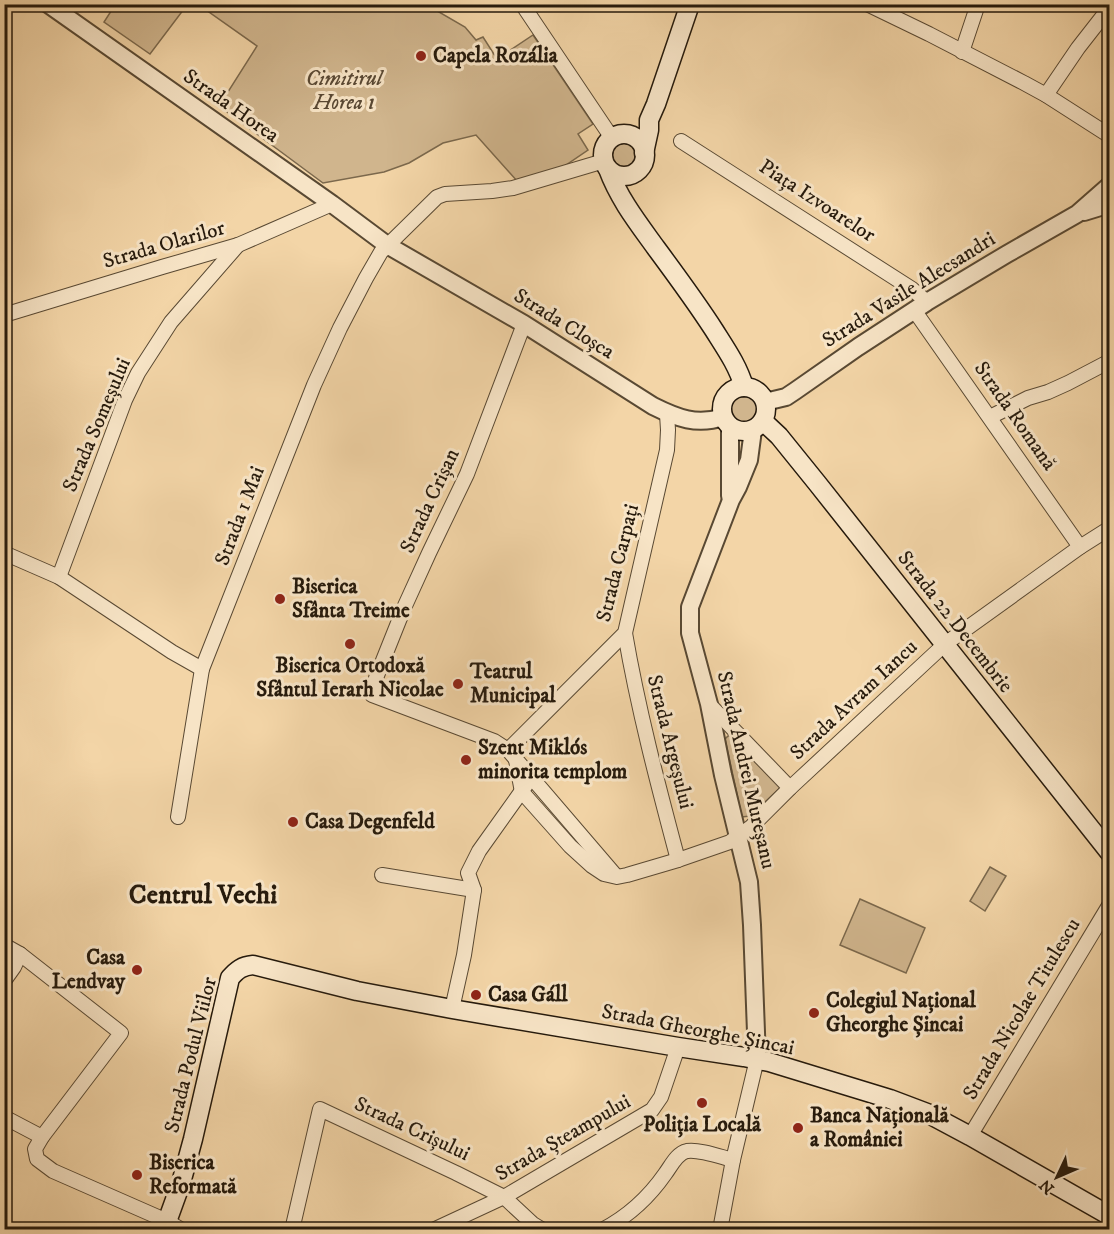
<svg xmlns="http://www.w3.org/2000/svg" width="1114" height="1234" viewBox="0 0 1114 1234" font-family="'IM FELL DW Pica',serif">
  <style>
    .green { fill: #d0b58d; stroke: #7b684c; stroke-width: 1.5 }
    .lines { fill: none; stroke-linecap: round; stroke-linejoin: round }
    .minor-casing { stroke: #594933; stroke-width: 16 }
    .tertiary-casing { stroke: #594933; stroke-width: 20 }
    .secondary-casing { stroke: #261a0c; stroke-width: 21 }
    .minor { stroke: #f7e4c6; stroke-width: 14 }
    .tertiary { stroke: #f7e4c6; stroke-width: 16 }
    .secondary { stroke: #f7e4c6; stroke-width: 18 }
    .poi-dot { fill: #8f2418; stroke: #f7e4c6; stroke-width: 2 }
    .labels { text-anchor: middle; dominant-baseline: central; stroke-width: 6; stroke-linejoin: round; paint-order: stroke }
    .poi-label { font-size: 21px; font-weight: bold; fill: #261a0c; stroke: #f7e4c6; text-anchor: start }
    .park-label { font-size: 21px; font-style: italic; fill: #594833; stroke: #f7e4c6 }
    .street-label { font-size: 21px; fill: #261a0c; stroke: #f7e4c6 }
    .district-label { font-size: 27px; font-weight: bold; fill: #261a0c; stroke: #f7e4c6 }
  </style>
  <rect width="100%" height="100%" fill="#f3d5a7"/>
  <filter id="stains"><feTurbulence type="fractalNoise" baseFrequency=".00333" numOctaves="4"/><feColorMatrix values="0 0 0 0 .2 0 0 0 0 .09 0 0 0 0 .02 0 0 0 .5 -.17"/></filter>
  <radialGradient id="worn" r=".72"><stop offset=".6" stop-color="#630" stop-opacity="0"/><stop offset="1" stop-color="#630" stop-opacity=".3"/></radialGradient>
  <g class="green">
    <polygon points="115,5 116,4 187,5 150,54 104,22"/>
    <polygon points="199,5 427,5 465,27 476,40 483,37 497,59 533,35 593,124 578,134 588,150 560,169 518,182 476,135 443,143 409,163 384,172 323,183 219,106 257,46"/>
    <circle cx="623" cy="155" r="16"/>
    <circle cx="744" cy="409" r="17"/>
    <polygon points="734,735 782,786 750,816 742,817 725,739 728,736"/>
    <polygon points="990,867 1006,876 985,911 970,901"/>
    <polygon points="860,899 925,928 906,973 840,945"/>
  </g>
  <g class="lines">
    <g class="minor-casing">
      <g id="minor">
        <polyline points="522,4 612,138"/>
        <polyline points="867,4 929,34 1024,83 1046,95 1110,136"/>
        <polyline points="962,52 978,4"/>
        <polyline points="1046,95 1078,48 1110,7"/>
        <polyline points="681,141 912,289 927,302"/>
        <polyline points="914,310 1080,547"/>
        <polyline points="4,315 162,267 238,245 332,204"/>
        <polyline points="524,324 467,474 429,553 404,608 376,678 372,695 494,741 508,750 616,876"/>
        <polyline points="990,417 1028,398 1048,392 1068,383 1110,361"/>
        <polyline points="4,553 59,577 172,652 202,669"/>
        <polyline points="59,577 125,400 138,373 171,322 238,245"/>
        <path d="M625 633C638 709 658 785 678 860"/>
        <polyline points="709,704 790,788"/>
        <polyline points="508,750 625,633 667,450 668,430 667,414"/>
        <polyline points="516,760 522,792 570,846 592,866 604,874 617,877 627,875 678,860 730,842 751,827 790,788 945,644 1080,547 1110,528"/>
        <polyline points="178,817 202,669 314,385 340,328 366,278 381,252 437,197 445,194 492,191 513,188 604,161"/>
        <polyline points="382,875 474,890"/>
        <polyline points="4,945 20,954 121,1033 42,1137 35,1149 37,1159 53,1171 167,1221 182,1230"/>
        <polyline points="4,981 14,967 20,954"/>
        <polyline points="452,1009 464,955 474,890 468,873 479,851 526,785"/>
        <polyline points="4,1117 42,1137"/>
        <polyline points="970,1136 1110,904"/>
        <polyline points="292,1230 320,1109 456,1173 504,1197 533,1224 543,1230"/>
        <polyline points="433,1230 504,1197 652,1110 661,1097 678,1047"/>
        <path d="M602 1230C627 1217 649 1197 665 1174 671 1166 677 1153 687 1151 699 1149 721 1157 733 1160"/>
        <polyline points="720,1230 733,1160 757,1059"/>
      </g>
    </g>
    <g class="tertiary-casing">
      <g id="tertiary">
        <path d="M48 4 332 204 387 245 524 324 653 406C677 418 697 426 723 417"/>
        <polyline points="1084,212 1110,204"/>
        <polyline points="765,402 786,397 795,391 858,347 927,302 1007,254 1077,214 1110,185"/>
        <polyline points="730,427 730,496"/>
        <polyline points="753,430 749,460 738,487 731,500 690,607 690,633 709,704 723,775 749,882 752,925 757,1059"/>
      </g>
    </g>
    <g class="secondary-casing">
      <g id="secondary">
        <circle cx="624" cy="155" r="21"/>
        <polyline points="644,153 649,130 649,120 656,104 690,4"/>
        <path d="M608 169C619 199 638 223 656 248 676 275 696 302 714 330 726 349 738 366 744 387"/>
        <circle cx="744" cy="409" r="22"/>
        <polyline points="763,421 779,436 817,483 1110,853"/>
        <path d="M164 1230 181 1183 193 1139 230 978C237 970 242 966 253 965L357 991 452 1009 678 1047 744 1057 769 1062 890 1099 927 1113 970 1136 1110 1216"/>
      </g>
    </g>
    <use href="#minor" class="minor"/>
    <use href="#tertiary" class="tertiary"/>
    <use href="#secondary" class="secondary"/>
  </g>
  <g class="poi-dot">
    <circle cx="421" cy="56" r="6"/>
    <circle cx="280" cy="599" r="6"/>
    <circle cx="350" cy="644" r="6"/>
    <circle cx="458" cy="684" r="6"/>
    <circle cx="466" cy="760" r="6"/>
    <circle cx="293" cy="822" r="6"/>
    <circle cx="137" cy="970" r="6"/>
    <circle cx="476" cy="995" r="6"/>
    <circle cx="814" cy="1013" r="6"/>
    <circle cx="702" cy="1103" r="6"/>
    <circle cx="798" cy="1128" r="6"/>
    <circle cx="137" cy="1175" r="6"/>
  </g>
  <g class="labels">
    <g class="poi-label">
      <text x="433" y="56">Capela Rozália</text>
      <text x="292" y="587">Biserica<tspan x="292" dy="24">Sfânta Treime</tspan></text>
      <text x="350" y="666" text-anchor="middle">Biserica Ortodoxă<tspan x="350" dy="24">Sfântul Ierarh Nicolae</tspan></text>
      <text x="470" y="672">Teatrul<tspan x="470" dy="24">Municipal</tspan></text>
      <text x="478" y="748">Szent Miklós<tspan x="478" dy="24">minorita templom</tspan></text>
      <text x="305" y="822">Casa Degenfeld</text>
      <text x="125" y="958" text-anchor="end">Casa<tspan x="125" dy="24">Lendvay</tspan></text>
      <text x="488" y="995">Casa Gáll</text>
      <text x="826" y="1001">Colegiul Național<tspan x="826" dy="24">Gheorghe Șincai</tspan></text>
      <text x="810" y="1116">Banca Națională<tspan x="810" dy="24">a României</tspan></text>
      <text x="702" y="1125" text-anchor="middle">Poliția Locală</text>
      <text x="149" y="1163">Biserica<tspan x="149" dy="24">Reformată</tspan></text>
    </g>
    <g class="park-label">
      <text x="344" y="79">Cimitirul<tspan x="344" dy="24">Horea 1</tspan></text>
    </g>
    <g class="street-label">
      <text transform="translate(231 106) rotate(35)">Strada Horea</text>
      <text transform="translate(817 201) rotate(33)">Piața Izvoarelor</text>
      <text transform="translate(164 245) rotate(-16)">Strada Olarilor</text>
      <text transform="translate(909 290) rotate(-32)">Strada Vasile Alecsandri</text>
      <text transform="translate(564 324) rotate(32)">Strada Cloșca</text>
      <text transform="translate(1015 416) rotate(55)">Strada Romană</text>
      <text transform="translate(97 425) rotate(-67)">Strada Someșului</text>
      <text transform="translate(430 501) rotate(-65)">Strada Crișan</text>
      <text transform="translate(240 516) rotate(-69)">Strada 1 Mai</text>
      <text transform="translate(618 563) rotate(-76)">Strada Carpați</text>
      <text transform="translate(955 622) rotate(52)">Strada 22 Decembrie</text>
      <text transform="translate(854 700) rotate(-43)">Strada Avram Iancu</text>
      <text transform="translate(670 742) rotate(76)">Strada Argeșului</text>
      <text transform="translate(746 770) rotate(77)">Strada Andrei Mureșanu</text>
      <text transform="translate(1022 1009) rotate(-59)">Strada Nicolae Titulescu</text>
      <text transform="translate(698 1030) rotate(11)">Strada Gheorghe Șincai</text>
      <text transform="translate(191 1055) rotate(-76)">Strada Podul Viilor</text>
      <text transform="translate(412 1129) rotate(25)">Strada Crișului</text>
      <text transform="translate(563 1138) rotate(-30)">Strada Șteampului</text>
    </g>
    <g class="district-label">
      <text x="203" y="895">Centrul Vechi</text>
    </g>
  </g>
  <rect width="1114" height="1234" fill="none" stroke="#f3d5a7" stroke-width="24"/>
  <rect x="6" y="6" width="1102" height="1222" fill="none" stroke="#261a0c" stroke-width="3"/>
  <rect x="12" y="12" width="1090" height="1210" fill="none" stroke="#261a0c" stroke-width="1.5"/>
  <g transform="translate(1057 1177) rotate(226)" stroke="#f7e4c6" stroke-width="4.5" paint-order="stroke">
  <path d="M0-4.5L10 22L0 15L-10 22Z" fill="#261a0c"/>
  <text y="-9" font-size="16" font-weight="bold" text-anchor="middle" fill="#261a0c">N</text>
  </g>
  <rect width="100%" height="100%" filter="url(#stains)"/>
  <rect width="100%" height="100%" fill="url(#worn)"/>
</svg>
